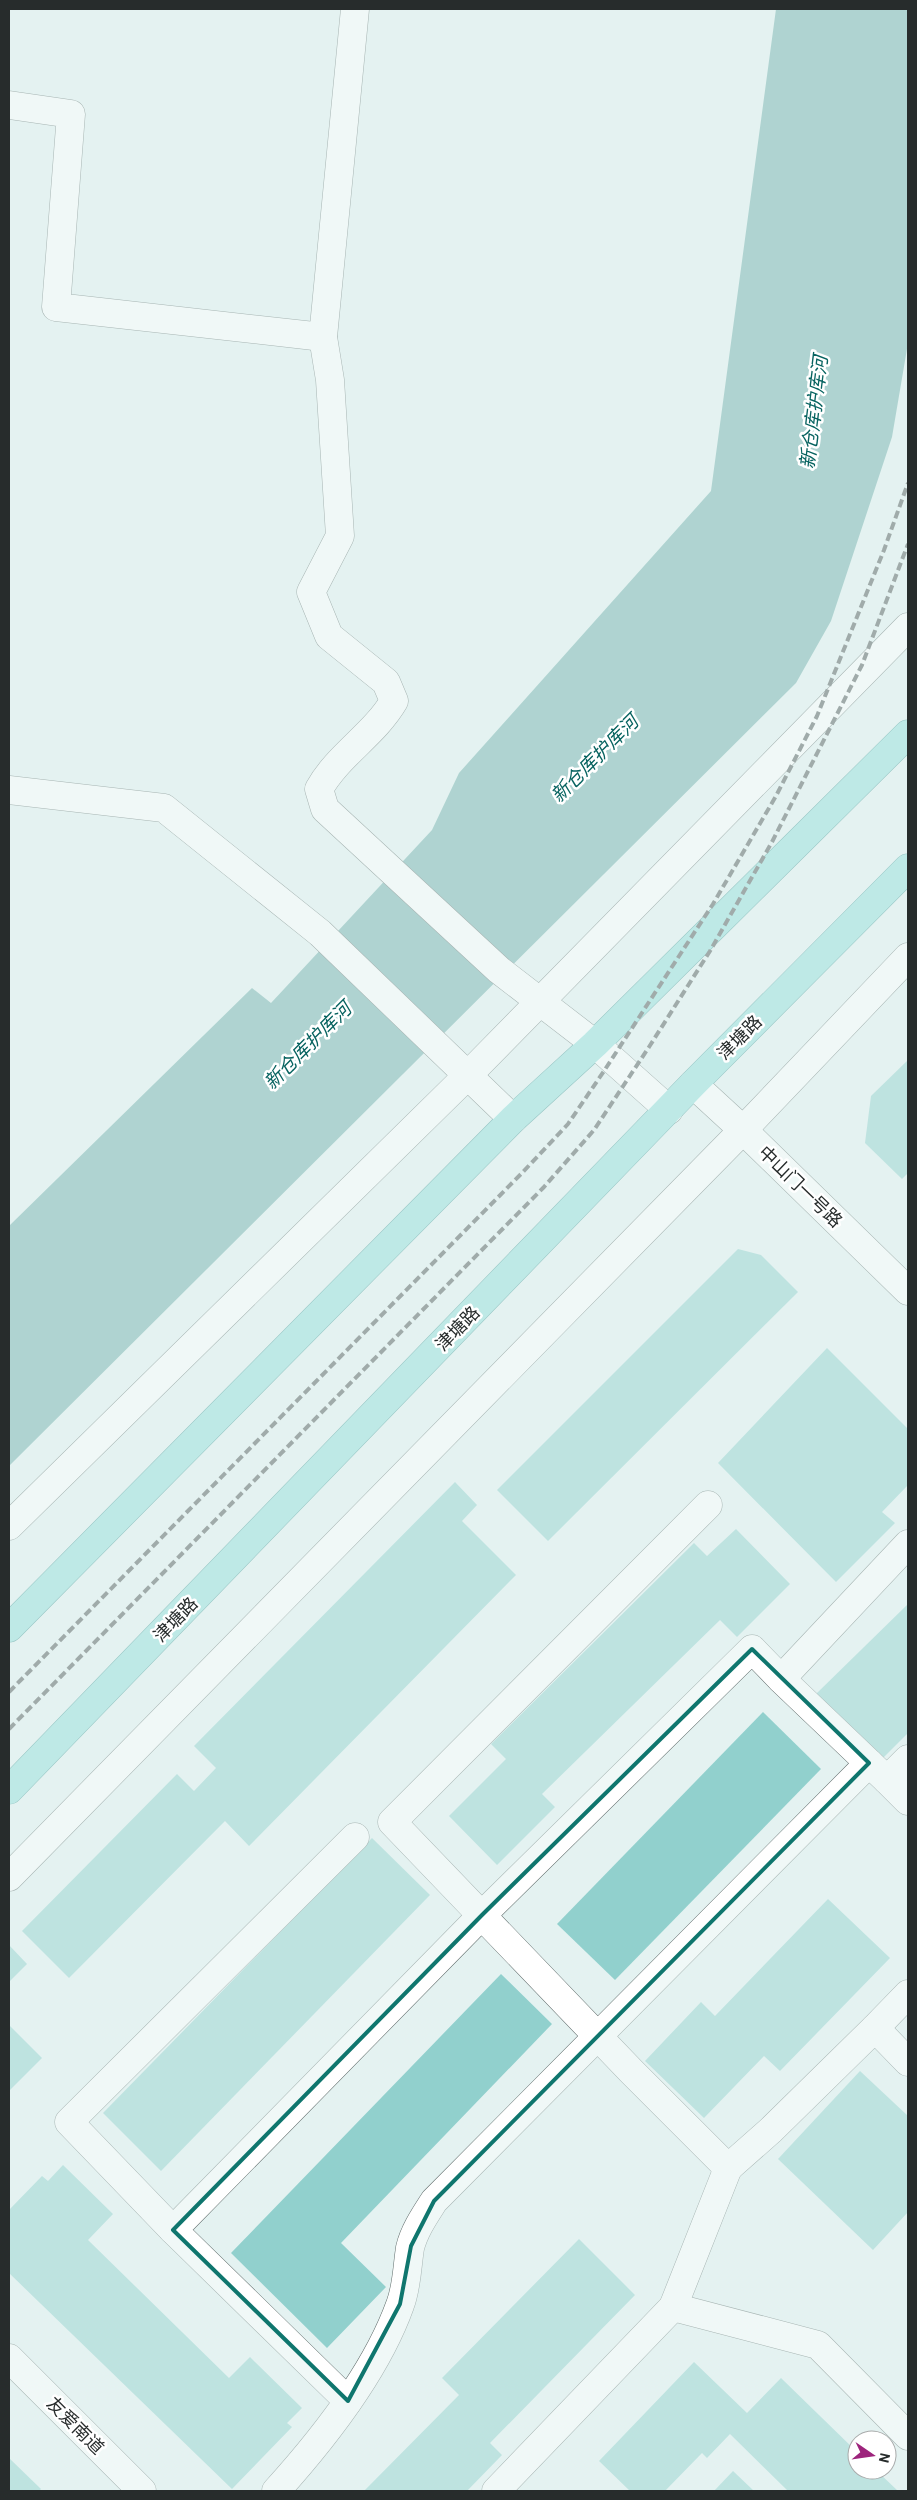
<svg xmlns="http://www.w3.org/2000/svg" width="917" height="2500" viewBox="0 0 917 2500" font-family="Barlow,'Noto Sans SC',sans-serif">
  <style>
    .water { fill: #70aeab }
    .building { fill: #91d0cd }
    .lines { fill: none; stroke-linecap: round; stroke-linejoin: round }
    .minor-casing { stroke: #5f6b6a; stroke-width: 29 }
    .major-casing { stroke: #3c908e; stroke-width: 29 }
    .minor { stroke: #fff; stroke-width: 28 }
    .major { stroke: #91ddda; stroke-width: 28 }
    .rail { stroke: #4f5656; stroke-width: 4; stroke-dasharray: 8 4; stroke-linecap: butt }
    .marked { fill: none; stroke: #0f766e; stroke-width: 4; stroke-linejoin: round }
    .labels { text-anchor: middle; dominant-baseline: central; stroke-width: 5; stroke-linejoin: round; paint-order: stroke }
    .street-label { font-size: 18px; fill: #272c2c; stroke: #fff }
    .water-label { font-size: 19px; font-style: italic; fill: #076360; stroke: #fff }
  </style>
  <rect width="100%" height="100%" fill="#e4f2f1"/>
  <polygon class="water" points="776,9 908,9 908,343 892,437 831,621 796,683 9,1466 9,1226 252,988 271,1003 432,830 459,773 711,491"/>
  <g class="building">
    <polygon points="908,1060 908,1173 902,1179 865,1143 871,1096"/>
    <polygon points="738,1249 761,1255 798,1292 548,1541 497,1490"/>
    <polygon points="827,1348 908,1429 908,1485 882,1512 895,1523 836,1582 718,1463"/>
    <polygon points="455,1482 477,1505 462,1521 516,1575 249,1846 225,1821 69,1978 22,1931 177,1774 194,1791 216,1768 194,1746"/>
    <polygon points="736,1529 790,1584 737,1637 720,1620 542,1794 555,1807 497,1865 449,1816 506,1759 491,1744 694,1543 707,1556"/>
    <polygon points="908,1604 908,1733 882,1759 816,1694"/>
    <polygon points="763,1712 821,1769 615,1980 557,1924"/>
    <polygon points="372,1838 430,1895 161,2171 103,2113"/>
    <polygon points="828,1899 890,1958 780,2071 764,2056 704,2118 645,2061 701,2002 715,2016"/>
    <polygon points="9,1945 27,1964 9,1982"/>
    <polygon points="501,1974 552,2024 341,2243 386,2287 327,2348 231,2253"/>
    <polygon points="9,2025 42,2058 9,2091"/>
    <polygon points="860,2071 908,2116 908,2212 873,2250 778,2159"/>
    <polygon points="63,2165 113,2214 88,2240 229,2378 250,2357 302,2408 287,2423 292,2427 232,2489 9,2273 9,2210 42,2176 48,2181"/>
    <polygon points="579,2239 635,2295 490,2443 502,2455 467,2491 364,2491 459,2395 442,2378"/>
    <polygon points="694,2362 747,2413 781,2378 857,2452 857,2470 876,2470 898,2491 788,2491 730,2434 707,2458 702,2453 665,2491 630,2491 599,2461"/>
    <polygon points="9,2458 41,2489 39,2491 9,2491"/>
    <polygon points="733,2471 754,2491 714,2491"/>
  </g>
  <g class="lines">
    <g class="minor-casing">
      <g id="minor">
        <path d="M355 9 323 337 330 380 340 536 311 592 329 636 386 682 394 701C374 735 338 755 319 789L325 809 499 970 595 1044 669 1110"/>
        <polyline points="9,105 71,114 56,307 323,337"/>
        <polyline points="9,790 164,808 320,933 513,1119"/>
        <polyline points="693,1084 743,1130 908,1291"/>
        <polyline points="708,1505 392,1822 632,2072 728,2168 771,2130 875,2028 908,2062"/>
        <polyline points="9,1526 468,1075 908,627"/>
        <polyline points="781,1679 869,1763"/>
        <polyline points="887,1780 908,1801"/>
        <polyline points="9,1877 743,1130 908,957"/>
        <polyline points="875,2028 908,1994"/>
        <polyline points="173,2230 69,2122 355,1837"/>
        <polyline points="673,2307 728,2168"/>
        <polyline points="9,2358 142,2491"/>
        <polyline points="348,2401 173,2230 482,1915 752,1649 781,1679 908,1544"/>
        <path d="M276 2491C323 2439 376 2372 400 2305 407 2287 407 2267 410 2248 414 2231 425 2215 434 2201L869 1763 887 1780 908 1759"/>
        <polyline points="496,2491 673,2307 818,2345 908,2436"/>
      </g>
    </g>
    <g class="major-casing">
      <g id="major">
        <polyline points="9,1628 513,1119 595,1044 908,734"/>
        <polyline points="9,1790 693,1084 908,868"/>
      </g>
    </g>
    <use href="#minor" class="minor"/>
    <use href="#major" class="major"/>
    <g class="rail">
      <polyline points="9,1692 521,1174 568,1124 604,1071 713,904 776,796 817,716 884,550 908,483"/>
      <polyline points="9,1729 544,1187 594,1130 649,1047 710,951 772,842 862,665 908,544"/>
    </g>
  </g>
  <path d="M0 0H917V2500H0ZM752 1649 869 1763 434 2201 411 2246 400 2304 348 2401 173 2230 482 1915Z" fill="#e4f2f1" fill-opacity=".55" fill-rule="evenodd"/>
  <path class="marked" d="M752 1649 869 1763 434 2201 411 2246 400 2304 348 2401 173 2230 482 1915Z"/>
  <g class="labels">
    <g class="street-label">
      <text transform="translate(739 1037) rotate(-45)">津塘路</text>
      <text transform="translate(801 1186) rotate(44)">中山门一号路</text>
      <text transform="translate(457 1328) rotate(-46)">津塘路</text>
      <text transform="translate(175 1619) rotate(-46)">津塘路</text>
      <text transform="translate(76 2425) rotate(45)">友爱南道</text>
    </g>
    <g class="water-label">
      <text transform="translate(813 412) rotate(-83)">新仓库护库河</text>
      <text transform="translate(594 758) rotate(-45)">新仓库护库河</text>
      <text transform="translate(307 1045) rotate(-45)">新仓库护库河</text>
    </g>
  </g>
  <rect width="917" height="2500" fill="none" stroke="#272c2c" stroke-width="20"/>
  <g transform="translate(872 2455) rotate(103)"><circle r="24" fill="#ffffff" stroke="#a9abab"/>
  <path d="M0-4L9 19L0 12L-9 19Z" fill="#9d247c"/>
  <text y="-8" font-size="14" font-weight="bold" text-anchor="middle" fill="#272c2c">N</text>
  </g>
</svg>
